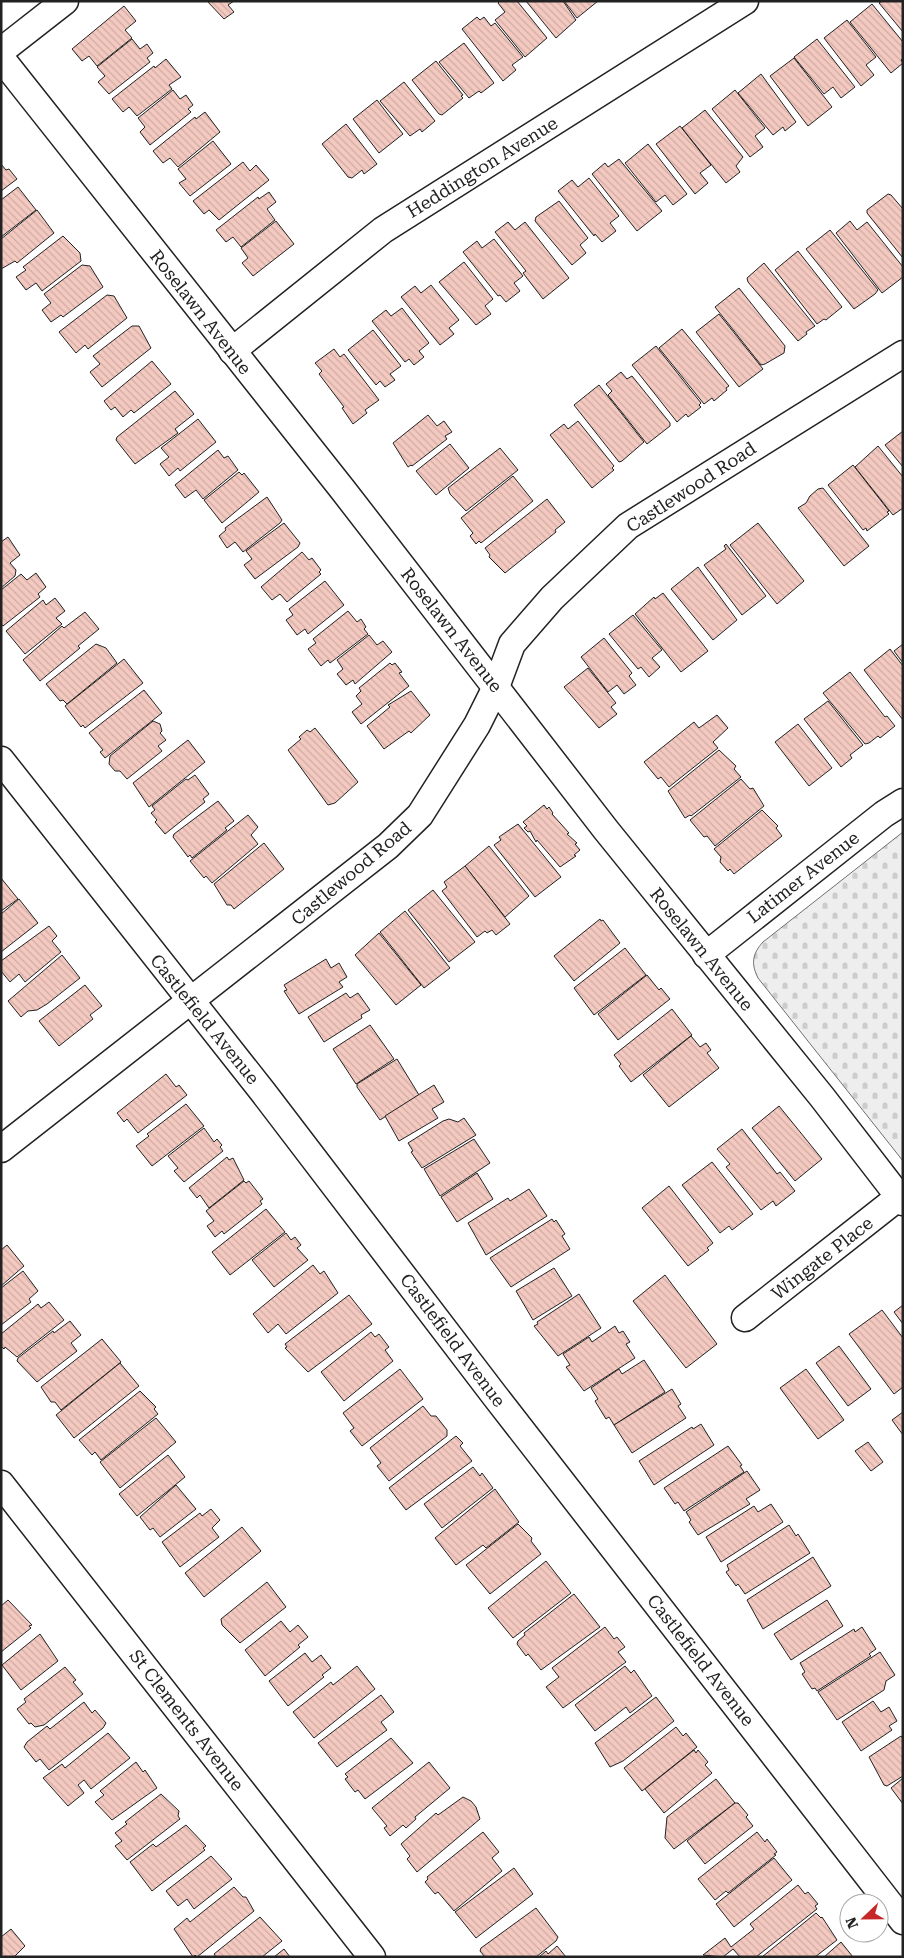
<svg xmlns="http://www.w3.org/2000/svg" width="904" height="1958" viewBox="0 0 904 1958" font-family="'Roboto Serif',serif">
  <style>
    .cemetery { fill: url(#cemetery-stones); stroke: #6f6f6f }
    .building { fill: url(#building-back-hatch); stroke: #222 }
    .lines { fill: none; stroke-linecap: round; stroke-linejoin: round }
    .minor-casing { stroke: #222; stroke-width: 29 }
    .minor { stroke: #fff; stroke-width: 26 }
    .labels { text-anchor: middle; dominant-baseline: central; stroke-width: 4; stroke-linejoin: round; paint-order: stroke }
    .street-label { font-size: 18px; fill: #222; stroke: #fff }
  </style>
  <defs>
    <pattern id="cemetery-stones" width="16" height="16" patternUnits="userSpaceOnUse" patternTransform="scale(1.25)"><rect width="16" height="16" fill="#eee"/><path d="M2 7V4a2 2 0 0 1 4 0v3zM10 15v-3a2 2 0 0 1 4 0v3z" fill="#ccc"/></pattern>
    <pattern id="building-back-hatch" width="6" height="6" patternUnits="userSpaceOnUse" patternTransform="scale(1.25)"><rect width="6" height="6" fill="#f3c9c0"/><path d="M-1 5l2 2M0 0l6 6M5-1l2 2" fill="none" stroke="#d0aca5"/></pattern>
  </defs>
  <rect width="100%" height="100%" fill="#fff"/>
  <path class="cemetery" d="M903 832V1161L758 978C751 964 752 954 763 942Z"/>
  <g class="building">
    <polygon points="207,1 234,1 228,5 234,12 224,19"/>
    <polygon points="500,1 517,1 547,38 525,57 495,20 505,12 498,3"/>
    <polygon points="526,1 563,1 576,20 556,38"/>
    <polygon points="564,1 598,1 577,18"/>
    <polygon points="882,1 903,1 903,32 879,3"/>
    <polygon points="872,4 903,42 903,58 901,60 903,63 891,73 850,22"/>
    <polygon points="124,6 136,21 125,30 132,38 97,66 89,56 82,61 72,49"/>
    <polygon points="477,17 480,20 484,17 491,26 495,23 523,57 512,65 516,70 503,81 462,29"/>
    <polygon points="847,20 876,57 866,65 874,75 861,86 824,38"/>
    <polygon points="132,39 140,49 147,44 153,53 147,58 150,62 109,94 98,82 105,76 97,67"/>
    <polygon points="817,39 855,87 841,98 833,87 824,94 794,57"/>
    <polygon points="464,43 494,83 481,93 479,91 469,98 439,62"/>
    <polygon points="794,58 832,107 808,126 770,76"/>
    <polygon points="166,59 181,77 169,85 172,89 137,116 129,107 123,112 112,99 154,66 155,68"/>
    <polygon points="436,61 463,95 461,96 463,98 442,115 439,114 412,80"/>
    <polygon points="761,74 796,122 785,131 783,127 773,135 738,93"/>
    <polygon points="404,82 435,121 422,132 420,129 410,136 380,101"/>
    <polygon points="173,90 180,99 186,95 193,105 188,109 191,112 150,145 140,132 145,127 138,118"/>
    <polygon points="735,90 765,128 755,136 763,147 750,157 712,109"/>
    <polygon points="377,100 403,134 379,153 353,119"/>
    <polygon points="705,110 743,157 736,166 740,172 726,183 682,128"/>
    <polygon points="205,112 220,132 178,167 170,158 163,163 153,151 195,117 196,119"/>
    <polygon points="346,124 377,164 364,174 362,170 352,178 348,177 322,144"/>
    <polygon points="680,126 711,165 700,173 708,183 695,194 656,144"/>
    <polygon points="213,141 231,164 190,196 179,183 186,179 178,169"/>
    <polygon points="648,144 687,194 673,205 665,195 656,202 625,163"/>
    <polygon points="619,159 662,211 637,231 592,174 605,163 608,167"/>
    <polygon points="243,162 250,171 256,165 269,180 219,220 209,210 204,214 193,201"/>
    <polygon points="1,164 6,170 9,169 17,179 1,191"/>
    <polygon points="589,178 619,216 610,223 616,231 602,242 595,234 594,236 558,191 572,180 578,187"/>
    <polygon points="18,187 36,210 1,237 1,200"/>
    <polygon points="269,192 276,202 267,209 275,220 241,247 233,237 226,242 216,230 258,197 259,199"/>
    <polygon points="888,194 891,195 903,209 903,258 867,213 867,210"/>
    <polygon points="559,201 588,238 580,245 586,253 572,265 535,221 536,217"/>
    <polygon points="37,210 54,233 17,263 15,261 1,269 1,239"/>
    <polygon points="276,221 294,244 253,276 242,263 248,258 241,248"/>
    <polygon points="850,221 857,230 867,222 903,267 903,277 882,293 836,233"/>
    <polygon points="508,222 515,230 525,222 569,278 543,299 523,273 526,271 495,232"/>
    <polygon points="830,230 878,290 875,294 854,309 806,249"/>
    <polygon points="63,236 80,253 81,261 42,291 36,283 26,290 16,277 26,270 23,267"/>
    <polygon points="494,239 523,276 514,283 520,291 506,302 500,295 498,296 463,252 477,241 482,248"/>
    <polygon points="798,251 842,307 826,320 824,319 817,324 775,270"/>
    <polygon points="464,262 493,299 485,306 491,314 476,325 439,282"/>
    <polygon points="764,263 815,326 806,332 807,334 798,341 748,282 747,278"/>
    <polygon points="82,265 90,266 103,287 63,317 61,315 51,322 42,310 51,303 44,294"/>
    <polygon points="431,285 459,320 449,328 454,334 440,345 401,297 415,286 421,293"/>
    <polygon points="739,288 785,346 784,353 765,364 761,365 715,307"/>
    <polygon points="107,295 114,296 127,318 88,349 85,345 76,353 59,332"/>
    <polygon points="402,308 429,343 419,351 424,357 414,365 409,359 405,362 372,321 386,310 391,316"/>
    <polygon points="719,314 763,369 739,387 696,332"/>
    <polygon points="132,326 139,326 151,348 102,387 90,372 100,364 93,356"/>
    <polygon points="682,329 729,386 726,388 727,390 714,401 712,398 704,404 659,348"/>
    <polygon points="373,330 401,366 390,374 395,380 385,387 380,381 376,385 348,350"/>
    <polygon points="656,346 701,403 699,405 701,407 688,417 686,414 677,422 632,365"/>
    <polygon points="334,349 340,357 344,354 379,400 365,410 367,413 353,424 342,408 344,407 319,374 322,371 315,363"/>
    <polygon points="152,361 171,384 134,413 131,410 123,417 115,407 111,410 104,401"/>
    <polygon points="621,372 627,379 632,376 670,423 670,426 647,444 608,395 612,391 606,384"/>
    <polygon points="599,385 644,442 622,461 619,462 574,405"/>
    <polygon points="175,391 194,414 175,429 178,433 135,464 116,440 117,437"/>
    <polygon points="428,415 437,426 444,421 452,432 445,436 447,439 412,466 411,465 408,467 393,443"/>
    <polygon points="198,419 216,442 180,471 178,468 169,476 160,464 169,457 161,448"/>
    <polygon points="578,421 614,466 612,468 614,470 592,488 550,435 564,424 568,429"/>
    <polygon points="903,431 903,467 885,445"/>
    <polygon points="450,444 469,468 436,495 416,471"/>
    <polygon points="878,446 903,477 903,508 893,515 855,467"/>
    <polygon points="500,448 518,470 466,511 450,494 448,488"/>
    <polygon points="218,450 224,458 228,456 238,470 203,499 196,490 185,498 175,485"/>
    <polygon points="853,465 889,511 887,512 889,514 867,531 866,528 863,530 828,485"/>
    <polygon points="239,472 242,475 244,473 259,492 222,523 204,500"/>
    <polygon points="513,476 533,501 481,543 479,541 476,544 470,536 473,533 461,518"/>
    <polygon points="823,488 869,546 844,566 798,508 806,503 810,496 818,489"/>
    <polygon points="267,497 282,520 280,523 243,552 235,542 227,548 219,536 226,530 225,528"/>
    <polygon points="547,499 565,522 555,530 556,532 505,573 489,557 490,555 485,548"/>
    <polygon points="284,523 300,543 298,547 255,579 244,565 252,559 246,551"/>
    <polygon points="758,523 804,581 777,604 730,545"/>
    <polygon points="8,537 20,555 10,563 16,570 15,576 1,588 1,542"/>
    <polygon points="726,544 766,596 742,615 704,565 726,549 724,546"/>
    <polygon points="302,552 309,560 312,558 321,570 319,572 321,574 287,602 280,594 272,600 261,587"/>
    <polygon points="698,567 737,620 713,640 671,589"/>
    <polygon points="36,573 46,587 38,594 40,597 3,626 1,624 1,590 21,574 27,580"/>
    <polygon points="325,581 344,605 308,634 305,629 297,635 286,620 293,615 289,609"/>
    <polygon points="663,593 708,651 681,672 635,614 654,597 655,599"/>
    <polygon points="55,598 65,611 56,618 62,624 25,654 6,631 43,600 46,605"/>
    <polygon points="348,611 357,622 361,619 366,627 364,629 368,634 330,663 328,660 321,666 308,649 316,643 313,639"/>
    <polygon points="85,612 99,629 78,646 80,648 40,681 23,660 62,626 64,628"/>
    <polygon points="633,615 662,650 652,658 660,667 649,677 641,667 638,669 609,634"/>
    <polygon points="369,635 377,645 383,641 392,652 355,684 353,680 346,685 337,674 343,669 337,660"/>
    <polygon points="604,638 632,673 629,676 636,685 624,694 617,685 608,692 581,657"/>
    <polygon points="96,644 106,648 117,663 67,704 63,700 60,701 46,684"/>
    <polygon points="903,644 903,663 894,651"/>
    <polygon points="890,649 903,666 903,720 864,670"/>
    <polygon points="124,659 143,683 85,728 83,725 81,727 65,706"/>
    <polygon points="390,663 392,665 395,663 402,672 399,673 409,686 361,724 352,712 362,704 356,696 361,691 359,688"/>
    <polygon points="588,668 616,703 611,707 617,714 599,728 564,687"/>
    <polygon points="850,672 885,717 887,716 895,726 880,738 878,736 869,743 865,744 823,693"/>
    <polygon points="144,690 162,713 105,758 100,752 103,750 89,733"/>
    <polygon points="411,691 430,715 411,733 409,731 384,749 367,726 390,707 388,705"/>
    <polygon points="828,701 863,745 850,755 852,758 841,767 804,719"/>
    <polygon points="717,715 728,728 713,742 718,748 669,787 661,777 658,779 644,762 694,722 699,728"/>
    <polygon points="153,721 160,724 162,731 160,733 166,740 158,746 162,751 127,779 120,771 115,771 109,764 110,756"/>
    <polygon points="798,724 832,768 809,786 775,742"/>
    <polygon points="315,728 358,782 335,803 328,805 288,750 301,739 299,737 307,730 310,732"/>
    <polygon points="188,740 205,762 149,807 133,783"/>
    <polygon points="719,750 736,766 734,769 741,777 691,816 690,815 685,818 668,791"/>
    <polygon points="195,775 209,794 203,799 205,802 165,834 155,822 157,820 151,813 155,810 152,806 186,779 188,780"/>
    <polygon points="741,779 750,789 753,788 764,806 715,846 707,836 704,837 690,820"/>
    <polygon points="218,801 234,821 225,828 227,830 192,858 190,855 188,857 173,837 174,834"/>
    <polygon points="544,805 547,809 549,807 553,813 552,814 569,833 567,834 577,843 575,844 580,850 574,855 576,856 560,867 537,840 536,842 530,831 528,832 524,828 527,826 523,822"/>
    <polygon points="762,810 778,826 776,828 782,836 734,874 730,869 728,871 720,862 721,857 714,849"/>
    <polygon points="248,815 258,827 251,835 258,844 212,883 206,876 204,878 190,861"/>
    <polygon points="518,824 561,877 535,897 494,845 501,840 499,837"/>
    <polygon points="264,843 284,869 234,909 231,905 227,905 214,884"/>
    <polygon points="489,846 529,896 505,917 465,866"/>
    <polygon points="465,866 510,924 496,935 492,930 487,933 485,931 477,937 442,891 447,887 444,882"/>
    <polygon points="1,878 18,899 1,911"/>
    <polygon points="433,890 475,942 449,962 408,910"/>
    <polygon points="19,899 38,923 1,952 1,914"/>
    <polygon points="405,911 450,968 424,988 380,932"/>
    <polygon points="600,919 601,921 603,920 620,943 574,981 554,956"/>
    <polygon points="49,926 57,936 52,941 61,952 25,982 19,974 10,982 1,971 1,961"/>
    <polygon points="379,933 421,985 396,1005 355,955"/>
    <polygon points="625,948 646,975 594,1015 574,988"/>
    <polygon points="62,955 80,978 47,1004 37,1010 28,1011 21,1017 8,1001"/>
    <polygon points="326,959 331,968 339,963 347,977 339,982 343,987 299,1014 284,991 287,990 284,985"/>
    <polygon points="647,975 659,990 661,988 670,999 618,1040 598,1014"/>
    <polygon points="85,985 102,1006 90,1015 93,1019 59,1046 39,1021"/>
    <polygon points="346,993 350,998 358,993 370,1010 361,1015 362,1018 324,1042 308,1017"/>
    <polygon points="672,1009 692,1035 631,1082 619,1066 621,1064 614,1055"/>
    <polygon points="370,1025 394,1059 356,1084 333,1049"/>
    <polygon points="691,1036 700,1047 706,1043 711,1050 707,1053 719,1068 669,1107 643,1075"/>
    <polygon points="397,1059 419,1095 380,1120 357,1087 357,1084"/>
    <polygon points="166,1074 176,1087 179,1085 187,1095 138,1133 127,1119 124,1122 117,1113"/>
    <polygon points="434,1085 444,1102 432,1109 438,1118 399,1141 385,1116"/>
    <polygon points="186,1104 204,1126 152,1166 136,1146 149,1136 147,1134"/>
    <polygon points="779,1106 822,1159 795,1181 752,1128"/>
    <polygon points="464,1118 476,1135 422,1168 411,1152 413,1151 408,1143 443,1121 449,1119 458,1122"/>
    <polygon points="204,1128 214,1142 217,1139 222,1145 220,1147 223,1151 184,1182 174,1171 178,1168 168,1156"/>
    <polygon points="742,1129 777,1174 780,1172 795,1191 776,1206 773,1201 761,1210 726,1167 730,1164 717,1149"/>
    <polygon points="474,1139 490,1163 440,1196 424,1169"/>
    <polygon points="227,1157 229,1160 233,1158 244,1180 209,1208 200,1195 197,1198 189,1188"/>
    <polygon points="712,1162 753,1214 732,1230 729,1226 720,1233 682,1185"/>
    <polygon points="477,1173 493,1199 457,1222 441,1197"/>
    <polygon points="244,1181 246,1183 249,1181 263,1199 260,1201 262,1204 224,1234 222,1231 215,1237 207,1226 214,1221 206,1211"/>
    <polygon points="669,1186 713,1243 707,1248 709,1250 688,1266 642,1208"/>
    <polygon points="529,1189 547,1216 486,1255 468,1223 508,1198 510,1201"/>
    <polygon points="266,1209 285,1232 230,1275 212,1252"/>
    <polygon points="552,1219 554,1222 556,1220 565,1234 562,1236 570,1249 511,1287 490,1258"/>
    <polygon points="286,1233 291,1240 295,1237 301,1245 297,1248 308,1260 274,1287 252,1260"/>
    <polygon points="7,1245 24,1266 1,1286 1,1250"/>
    <polygon points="313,1265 320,1274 324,1271 338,1293 286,1334 278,1324 268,1333 253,1314"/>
    <polygon points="554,1268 572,1296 533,1320 516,1291"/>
    <polygon points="23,1271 38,1291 29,1299 31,1302 1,1325 1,1288"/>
    <polygon points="665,1275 717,1344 686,1368 633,1301"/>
    <polygon points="579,1294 601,1328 558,1356 534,1326 538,1324 537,1322"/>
    <polygon points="349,1295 372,1324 308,1372 285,1348 287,1347 285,1344"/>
    <polygon points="49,1302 64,1320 17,1357 5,1347 4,1349 1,1346 1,1334 38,1304 41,1308"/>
    <polygon points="903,1305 903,1324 894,1312"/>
    <polygon points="882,1310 903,1338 903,1387 894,1394 849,1334"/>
    <polygon points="70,1321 81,1335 71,1343 77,1351 37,1382 17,1361 18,1358 53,1331 54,1333"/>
    <polygon points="615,1326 619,1333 623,1331 630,1342 626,1344 635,1358 584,1391 566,1367 570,1365 563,1354 589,1337 592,1342"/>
    <polygon points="371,1332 375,1337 379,1334 389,1347 385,1350 393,1361 344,1401 321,1372"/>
    <polygon points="102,1339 121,1362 61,1410 55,1402 51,1402 41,1387"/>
    <polygon points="839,1346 871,1389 848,1406 816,1363"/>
    <polygon points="644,1360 665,1392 614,1425 609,1417 606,1419 595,1401 598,1399 591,1388 619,1369 622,1374"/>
    <polygon points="120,1363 139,1386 74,1438 56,1415"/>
    <polygon points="400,1369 423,1399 362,1446 350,1431 354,1428 343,1413"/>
    <polygon points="806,1369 844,1420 818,1439 780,1388"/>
    <polygon points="672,1389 681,1404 678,1406 686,1418 632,1453 614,1425"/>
    <polygon points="140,1391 156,1407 154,1409 158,1414 101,1460 95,1452 92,1455 79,1440"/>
    <polygon points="423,1406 431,1416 436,1416 447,1430 447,1436 389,1481 377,1466 381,1463 370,1448"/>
    <polygon points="903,1412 903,1435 892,1420"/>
    <polygon points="156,1418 176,1442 120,1488 100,1462"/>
    <polygon points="701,1424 714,1445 654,1485 639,1461 692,1427 693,1429"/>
    <polygon points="456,1436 463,1443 460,1446 472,1461 406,1510 389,1488"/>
    <polygon points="868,1442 883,1462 871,1471 855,1451"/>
    <polygon points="728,1446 742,1465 740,1466 744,1472 684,1511 678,1502 675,1504 664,1488"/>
    <polygon points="168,1455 185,1477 137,1516 119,1494"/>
    <polygon points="473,1467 480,1476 482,1473 493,1488 442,1528 424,1504"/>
    <polygon points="747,1471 760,1490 746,1499 750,1504 698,1535 689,1522 691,1520 686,1512"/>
    <polygon points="176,1485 196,1509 160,1537 153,1528 150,1530 140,1517"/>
    <polygon points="495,1489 519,1522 486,1548 483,1545 456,1565 435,1538"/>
    <polygon points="771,1504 783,1522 721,1562 706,1537 754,1506 758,1512"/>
    <polygon points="211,1509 220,1520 212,1528 219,1537 180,1567 162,1542 200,1513 202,1516"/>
    <polygon points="518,1524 532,1538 531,1541 541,1554 490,1594 466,1565"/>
    <polygon points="789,1525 796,1536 798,1534 810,1553 745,1594 738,1584 736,1586 726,1572 729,1570 727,1565"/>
    <polygon points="242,1527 261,1551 204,1597 185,1573"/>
    <polygon points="813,1557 831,1586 763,1629 747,1600"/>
    <polygon points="546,1561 571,1593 513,1638 488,1608"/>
    <polygon points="267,1582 286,1607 240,1643 222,1625 221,1619"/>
    <polygon points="574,1594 600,1627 541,1670 528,1654 526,1656 517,1644 518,1641 525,1635 524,1633"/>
    <polygon points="8,1600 32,1625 29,1626 31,1628 1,1652 1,1606"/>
    <polygon points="827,1600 843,1626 791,1660 774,1634"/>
    <polygon points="281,1621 290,1632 298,1625 308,1637 298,1645 300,1647 265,1676 245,1650"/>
    <polygon points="605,1627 614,1639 617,1637 625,1647 618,1652 626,1662 563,1708 546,1687 559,1677 552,1668"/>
    <polygon points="862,1627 876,1649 869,1654 871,1656 817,1691 815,1688 812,1689 802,1674 805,1672 800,1663 854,1629 855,1632"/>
    <polygon points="40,1634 58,1661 21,1690 2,1665"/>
    <polygon points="880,1652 895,1675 886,1681 884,1690 837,1720 818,1692"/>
    <polygon points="305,1653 312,1662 321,1655 331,1668 322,1675 324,1677 288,1706 269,1681"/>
    <polygon points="357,1666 375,1689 314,1738 293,1712 331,1682 333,1685"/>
    <polygon points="625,1666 631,1673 634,1670 652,1696 630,1713 626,1707 595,1731 575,1705"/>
    <polygon points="65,1667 76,1680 73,1682 83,1694 44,1725 35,1727 31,1723 29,1724 17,1709 26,1702 24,1699"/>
    <polygon points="381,1695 394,1712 381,1722 387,1730 337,1767 318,1743"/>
    <polygon points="656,1697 674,1721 623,1761 610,1767 595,1743"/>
    <polygon points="873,1701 881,1712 889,1707 897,1721 889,1726 892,1730 861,1751 842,1722"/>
    <polygon points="84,1702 92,1713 95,1710 106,1723 103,1728 49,1770 40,1759 36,1762 24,1747 27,1742 47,1726 50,1729"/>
    <polygon points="676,1727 683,1736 686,1733 697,1747 642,1791 624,1768"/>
    <polygon points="108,1733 130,1758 91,1789 84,1780 78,1785 84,1793 68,1806 43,1778 62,1764 65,1768"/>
    <polygon points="901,1736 903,1739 903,1776 887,1786 884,1785 869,1757"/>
    <polygon points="391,1738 413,1763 365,1799 358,1790 355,1792 345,1779 348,1777 345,1774"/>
    <polygon points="694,1750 696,1753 698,1750 708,1762 705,1765 712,1773 664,1813 645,1789"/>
    <polygon points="136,1762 143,1772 145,1770 157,1788 112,1820 95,1802 104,1795 100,1791"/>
    <polygon points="429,1762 450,1788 415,1817 416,1819 406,1828 403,1825 390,1836 384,1828 387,1826 372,1808"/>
    <polygon points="903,1778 903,1804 891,1788"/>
    <polygon points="716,1779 735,1803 674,1849 665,1838 667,1817"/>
    <polygon points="161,1794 179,1811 178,1816 180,1819 127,1860 115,1846 122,1841 115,1833 127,1824 125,1822"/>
    <polygon points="463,1797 471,1801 476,1807 480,1819 417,1872 407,1859 410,1856 401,1844 436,1813 438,1815"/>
    <polygon points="735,1803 738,1803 748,1815 746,1817 753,1826 705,1864 687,1841"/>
    <polygon points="186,1825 206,1846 203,1848 205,1850 152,1891 130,1862 153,1844 156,1847"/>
    <polygon points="483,1832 499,1852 492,1858 502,1871 454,1911 438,1892 435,1894 425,1882 428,1879 427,1877"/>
    <polygon points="757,1832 765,1842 767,1839 777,1852 774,1854 776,1855 728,1893 726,1891 715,1900 698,1879"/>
    <polygon points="211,1856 232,1879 194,1909 187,1899 178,1906 166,1891"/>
    <polygon points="774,1858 792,1880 734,1927 716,1904"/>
    <polygon points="514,1868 533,1894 476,1938 455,1912"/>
    <polygon points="798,1885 805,1894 808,1892 818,1904 815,1906 817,1909 756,1957 740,1957 733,1949 723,1957 703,1955 725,1938 731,1947 754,1929 750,1924"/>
    <polygon points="234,1887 243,1897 246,1897 254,1911 197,1957 195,1955 193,1957 174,1929 187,1918 190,1922"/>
    <polygon points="536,1908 558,1937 556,1941 536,1957 485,1957 480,1951 481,1948"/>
    <polygon points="816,1913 821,1918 822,1917 837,1940 815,1957 762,1957"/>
    <polygon points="260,1917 282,1941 262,1957 216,1957 214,1954"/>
    <polygon points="11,1929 25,1946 14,1957 1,1957 1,1937"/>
    <polygon points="841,1942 853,1957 824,1957"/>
    <polygon points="557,1946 566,1957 539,1957 546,1951 548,1954"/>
    <polygon points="284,1949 290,1957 274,1957"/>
  </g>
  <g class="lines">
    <g class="minor-casing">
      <g id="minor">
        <polyline points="1,51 65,1"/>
        <polyline points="1,58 343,490 606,830 822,1097 903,1202"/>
        <polyline points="232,351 383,230 745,1"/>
        <polyline points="1,760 263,1092 495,1396 903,1921"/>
        <polyline points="706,955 884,814 903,802"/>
        <polyline points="1,1149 388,846 420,815 477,725 496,687 512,644 552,598 628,526 903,354"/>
        <polyline points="745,1318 899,1197"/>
        <polyline points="1,1484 372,1957"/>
      </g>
    </g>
    <use href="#minor" class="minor"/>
  </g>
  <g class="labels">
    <g class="street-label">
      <text transform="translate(482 167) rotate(-32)">Heddington Avenue</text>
      <text transform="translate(201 312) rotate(52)">Roselawn Avenue</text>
      <text transform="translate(691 487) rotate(-33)">Castlewood Road</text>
      <text transform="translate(452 630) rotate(52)">Roselawn Avenue</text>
      <text transform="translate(351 873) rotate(-40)">Castlewood Road</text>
      <text transform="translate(803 877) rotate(-38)">Latimer Avenue</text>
      <text transform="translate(702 949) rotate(51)">Roselawn Avenue</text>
      <text transform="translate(205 1019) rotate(51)">Castlefield Avenue</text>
      <text transform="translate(822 1258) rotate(-38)">Wingate Place</text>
      <text transform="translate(453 1340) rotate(53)">Castlefield Avenue</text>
      <text transform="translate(701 1660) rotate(52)">Castlefield Avenue</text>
      <text transform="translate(187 1720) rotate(52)">St Clements Avenue</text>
    </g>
  </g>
  <rect width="904" height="1958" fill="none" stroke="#222222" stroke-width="5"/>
  <g transform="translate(864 1918) rotate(248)"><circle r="24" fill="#ffffff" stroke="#a7a7a7"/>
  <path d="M0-4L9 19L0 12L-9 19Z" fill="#c62828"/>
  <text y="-8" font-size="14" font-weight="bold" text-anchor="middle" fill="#222222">N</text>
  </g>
</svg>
